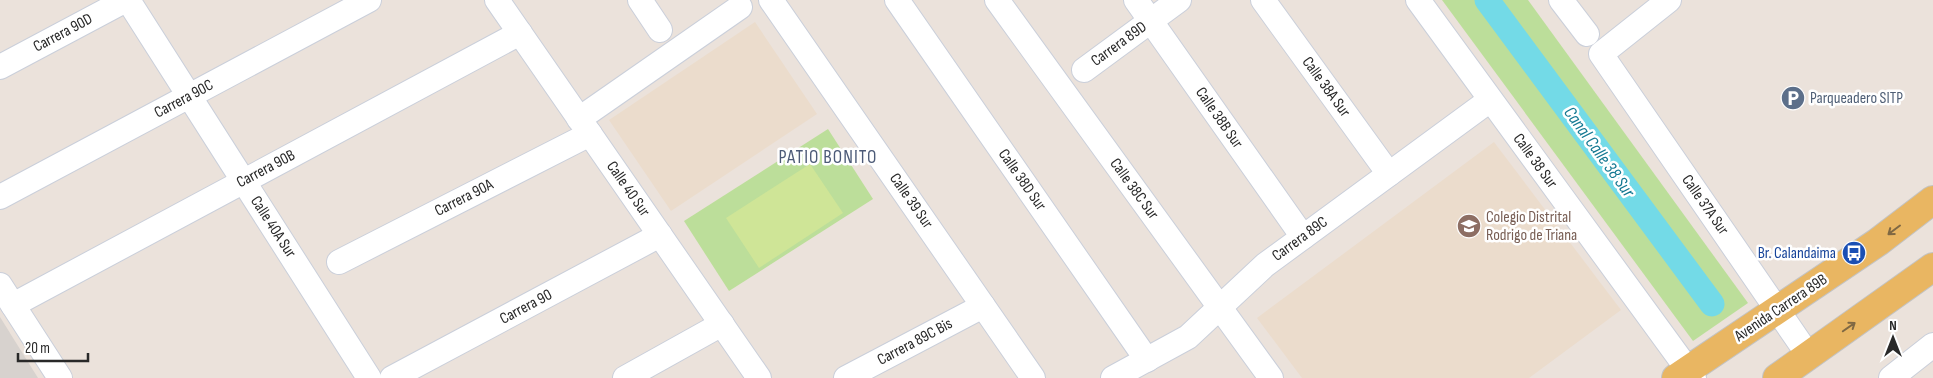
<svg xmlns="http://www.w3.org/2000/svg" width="1933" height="378" viewBox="0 0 1933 378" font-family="'Sofia Sans Condensed',sans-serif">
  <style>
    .education { fill: #ebdccc }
    .green { fill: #bcde9a }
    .pitch { fill: #cfe597 }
    .plaza { fill: #d7d2ce }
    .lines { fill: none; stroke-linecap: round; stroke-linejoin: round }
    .canal { stroke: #73dae7; stroke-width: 25 }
    .minor-casing { stroke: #cacfda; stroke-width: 26 }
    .major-casing { stroke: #c3c3c3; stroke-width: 30 }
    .minor { stroke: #fff; stroke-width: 24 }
    .major { stroke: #e9b662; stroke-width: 28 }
    .oneway { stroke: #7f6843 }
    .labels { text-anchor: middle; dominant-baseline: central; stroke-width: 5; stroke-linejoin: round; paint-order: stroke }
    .street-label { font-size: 16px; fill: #292929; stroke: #fff }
    .service-label { font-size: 16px; fill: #4e5e75; stroke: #fff; text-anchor: start }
    .education-label { font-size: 16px; fill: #785e54; stroke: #fff; text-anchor: start }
    .transit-label { font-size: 16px; fill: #164399; stroke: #fff; text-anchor: end }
    .water-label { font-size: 18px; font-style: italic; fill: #147992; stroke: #fff }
    .quarter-label { font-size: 19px; letter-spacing: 1px; fill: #4c5a77; stroke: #fff }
  </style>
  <rect width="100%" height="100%" fill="#ebe2db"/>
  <g class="education">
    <polygon points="755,22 817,114 671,211 609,120"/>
    <polygon points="1494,142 1621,310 1529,378 1302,378 1257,318"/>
  </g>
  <g class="green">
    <polygon points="1442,0 1528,0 1748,303 1693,341"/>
    <polygon points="828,129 873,199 729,291 684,221"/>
  </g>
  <polygon class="pitch" points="810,164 843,213 759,268 726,218"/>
  <polygon class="plaza" points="0,317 38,378 0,378"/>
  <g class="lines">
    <polyline class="canal" points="1487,0 1712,304"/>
    <g class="minor-casing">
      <g id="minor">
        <polyline points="128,0 369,378"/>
        <polyline points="497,0 759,378"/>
        <polyline points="640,0 660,30"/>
        <polyline points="771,0 1033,378"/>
        <polyline points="897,0 1147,360"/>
        <polyline points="997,0 1271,378"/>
        <polyline points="1136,0 1303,237"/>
        <polyline points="1263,0 1389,174"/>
        <polyline points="1418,0 1694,378"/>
        <polyline points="1561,0 1587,34"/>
        <polyline points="1669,0 1601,54 1809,356"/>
        <polyline points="0,67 126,0"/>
        <polyline points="1084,70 1179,0"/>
        <polyline points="579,119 740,7"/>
        <polyline points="0,197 369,0"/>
        <polyline points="339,262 590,134"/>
        <polyline points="0,285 60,378"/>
        <polyline points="13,305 520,33"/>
        <polyline points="392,378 660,235"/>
        <polyline points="625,378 722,324"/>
        <polyline points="846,378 983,306"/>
        <polyline points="1113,378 1188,337 1265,265 1490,100"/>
        <polyline points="1891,378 1933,345"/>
      </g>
    </g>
    <g class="major-casing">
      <g id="major">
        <polyline points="1676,378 1878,242 1933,200"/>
        <polyline points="1777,378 1933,267"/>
      </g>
    </g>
    <use href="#minor" class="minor"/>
    <use href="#major" class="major"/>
  </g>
  <defs><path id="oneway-shaft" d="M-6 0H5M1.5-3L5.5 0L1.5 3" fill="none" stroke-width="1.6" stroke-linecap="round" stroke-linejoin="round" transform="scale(1.25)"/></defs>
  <g class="oneway">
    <use href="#oneway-shaft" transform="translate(1894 230) rotate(143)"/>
    <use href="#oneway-shaft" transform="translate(1849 327) rotate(-35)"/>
  </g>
  <defs>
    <g id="parking-disc" transform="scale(1.25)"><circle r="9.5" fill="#5c6f8a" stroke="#fff"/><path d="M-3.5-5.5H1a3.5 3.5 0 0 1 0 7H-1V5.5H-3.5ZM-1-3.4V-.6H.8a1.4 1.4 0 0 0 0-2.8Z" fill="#fff"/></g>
    <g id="school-disc" transform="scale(1.25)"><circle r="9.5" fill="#8d6e63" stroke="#fff"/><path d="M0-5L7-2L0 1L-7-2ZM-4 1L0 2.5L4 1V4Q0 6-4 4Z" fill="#fff"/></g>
    <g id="bus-disc" transform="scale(1.25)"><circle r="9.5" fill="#1a4fb4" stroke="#fff"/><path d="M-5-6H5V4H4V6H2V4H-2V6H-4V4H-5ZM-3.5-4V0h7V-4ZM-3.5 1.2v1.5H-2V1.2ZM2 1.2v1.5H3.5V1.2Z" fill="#fff"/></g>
  </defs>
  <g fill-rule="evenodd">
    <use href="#parking-disc" x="1793" y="98"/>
    <use href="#school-disc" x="1469" y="226"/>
    <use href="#bus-disc" x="1854" y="253"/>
  </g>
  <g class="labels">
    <g class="street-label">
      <text transform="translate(63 33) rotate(-28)">Carrera 90D</text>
      <text transform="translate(1119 44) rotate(-36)">Carrera 89D</text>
      <text transform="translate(1326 87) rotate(54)">Calle 38A Sur</text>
      <text transform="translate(184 99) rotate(-28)">Carrera 90C</text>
      <text transform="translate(1219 118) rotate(55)">Calle 38B Sur</text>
      <text transform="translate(1535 161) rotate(54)">Calle 38 Sur</text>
      <text transform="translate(266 169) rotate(-28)">Carrera 90B</text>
      <text transform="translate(1022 180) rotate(55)">Calle 38D Sur</text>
      <text transform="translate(628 189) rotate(55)">Calle 40 Sur</text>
      <text transform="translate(1134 189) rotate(54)">Calle 38C Sur</text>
      <text transform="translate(464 198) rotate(-27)">Carrera 90A</text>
      <text transform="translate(911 201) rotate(55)">Calle 39 Sur</text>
      <text transform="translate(1705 205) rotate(55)">Calle 37A Sur</text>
      <text transform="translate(273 227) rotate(57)">Calle 40A Sur</text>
      <text transform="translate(1300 239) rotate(-36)">Carrera 89C</text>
      <text transform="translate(526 307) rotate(-28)">Carrera 90</text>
      <text transform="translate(1781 308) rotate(-34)">Avenida Carrera 89B</text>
      <text transform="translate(915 342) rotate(-28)">Carrera 89C Bis</text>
    </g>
    <g class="service-label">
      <text x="1810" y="98">Parqueadero SITP</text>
    </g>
    <g class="education-label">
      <text x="1486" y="217">Colegio Distrital<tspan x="1486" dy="18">Rodrigo de Triana</tspan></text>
    </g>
    <g class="transit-label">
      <text x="1836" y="253">Br. Calandaima</text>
    </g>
    <g class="water-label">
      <text transform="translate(1599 152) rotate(54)">Canal Calle 38 Sur</text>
    </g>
    <g class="quarter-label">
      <text x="828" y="157">PATIO BONITO</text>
    </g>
  </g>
  <g transform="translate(1893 338)" stroke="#ffffff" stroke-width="4" paint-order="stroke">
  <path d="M0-4L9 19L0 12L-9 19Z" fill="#292929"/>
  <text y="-8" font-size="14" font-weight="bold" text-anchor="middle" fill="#292929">N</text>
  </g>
  <path d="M18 353v8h70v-8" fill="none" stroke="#292929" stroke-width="2.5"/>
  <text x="25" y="353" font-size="15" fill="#292929" stroke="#ffffff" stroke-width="4" paint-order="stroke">20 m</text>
</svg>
